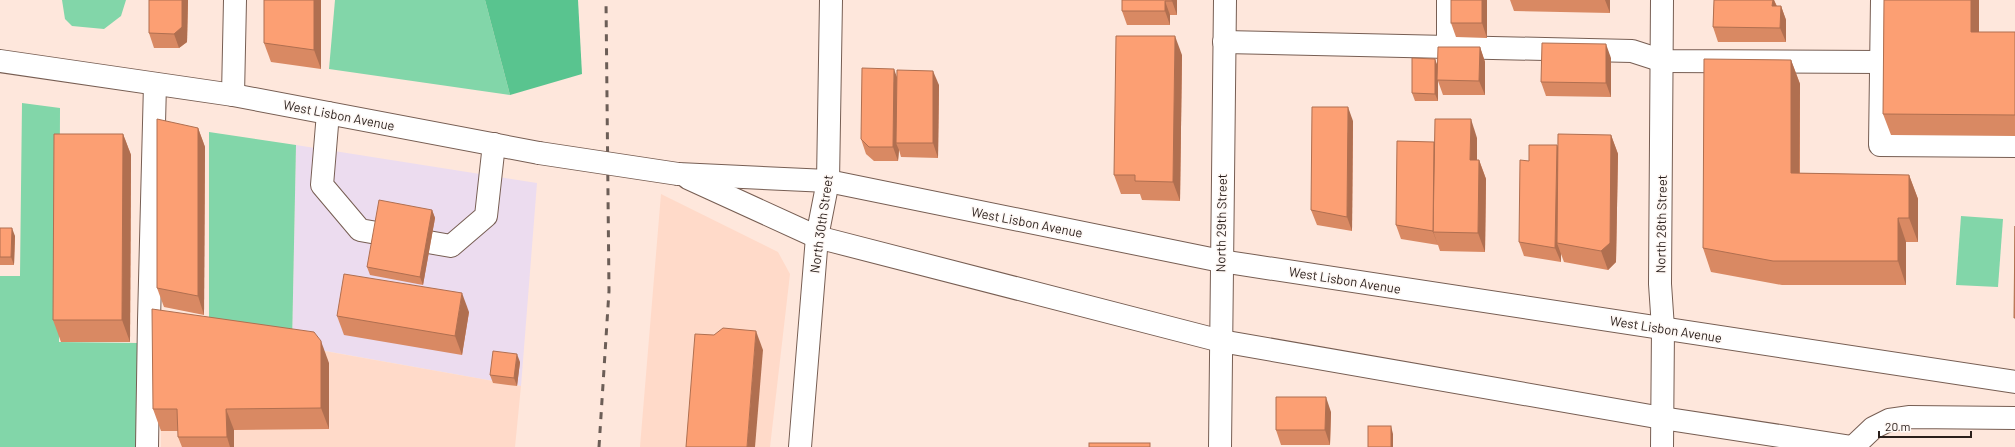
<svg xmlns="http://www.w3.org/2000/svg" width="2015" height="447" viewBox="0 0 2015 447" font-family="Barlow,sans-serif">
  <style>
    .commercial { fill: #ecdcef }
    .built { fill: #ffdac9 }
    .green { fill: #82d6a9 }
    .forest { fill: #59c48f }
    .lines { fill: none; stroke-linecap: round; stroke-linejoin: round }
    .minor-casing { stroke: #775e53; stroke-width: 24 }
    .major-casing { stroke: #775e53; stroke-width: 24 }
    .minor { stroke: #fff; stroke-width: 22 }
    .major { stroke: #fff; stroke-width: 22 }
    .rail { stroke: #6c5e57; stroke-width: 3; stroke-dasharray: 7 7; stroke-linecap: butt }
    .major-bridge-casing { stroke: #775e53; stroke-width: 24; stroke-linecap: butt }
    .major-bridge { stroke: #fff; stroke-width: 22 }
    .wall { fill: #d98963 }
    .shaded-wall { fill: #b06f50 }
    .building { fill: #fc9f73; stroke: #b06f50 }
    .labels { text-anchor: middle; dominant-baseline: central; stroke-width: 3; stroke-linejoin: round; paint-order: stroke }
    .street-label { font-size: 13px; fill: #2a1f1b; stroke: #fef8f5 }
  </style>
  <rect width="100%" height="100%" fill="#fee7dc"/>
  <polygon class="commercial" points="296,145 537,183 521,386 292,345"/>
  <g class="built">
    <polygon points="661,194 778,252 790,274 770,447 640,447"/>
    <polygon points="161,322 521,386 515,447 161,447"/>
  </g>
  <g class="green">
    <polygon points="62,0 126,0 121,16 104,29 72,26 65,19"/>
    <polygon points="335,0 485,0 510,95 329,69"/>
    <polygon points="22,103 60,108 59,342 137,343 138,447 0,447 0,276 20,276"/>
    <polygon points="209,132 296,145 292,345 209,330"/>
    <polygon points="1961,216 2003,219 1998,287 1956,285"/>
  </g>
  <polygon class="forest" points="485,0 578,0 582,74 510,95"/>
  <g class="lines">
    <g class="minor-casing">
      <g id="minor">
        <polyline points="1882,0 1880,145 2015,146"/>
        <polyline points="1224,42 1632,51 1663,61 1881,62"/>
        <polyline points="1448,48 1448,0"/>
        <polyline points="233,95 235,0"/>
        <polyline points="328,113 322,185 360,230 451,246 486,216 494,144"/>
        <polyline points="147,447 149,320 155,84"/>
        <polyline points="800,447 817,237 828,181 831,0"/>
        <polyline points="1220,447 1225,0"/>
        <polyline points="1662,447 1663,328 1660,284 1662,0"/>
      </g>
    </g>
    <g class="major-casing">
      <g id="major">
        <polyline points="0,61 233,95 539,153"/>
        <polyline points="678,174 828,181 1221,261 2015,382"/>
        <polyline points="688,178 817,237 1221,341 1662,418 1852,447"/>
        <polyline points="1853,447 1873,428 1889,420 1910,417 2015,418"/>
      </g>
    </g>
    <use href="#minor" class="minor"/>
    <use href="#major" class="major"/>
    <polyline class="rail" points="599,447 609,291 606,0"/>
    <g class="major-bridge-casing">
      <polyline id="major-bridge" points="539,153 678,174"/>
    </g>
    <use href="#major-bridge" class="major-bridge"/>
  </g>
  <g class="wall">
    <polygon points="149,0 188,0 187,42 179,48 154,48 149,33"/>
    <polygon points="264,0 321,0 321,69 271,62 264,43"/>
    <polygon points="1122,0 1177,0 1177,15 1170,15 1170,25 1127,25 1122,11"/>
    <polygon points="1451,0 1487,0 1487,38 1456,37 1451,23"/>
    <polygon points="1510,0 1610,0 1610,13 1514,11"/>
    <polygon points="1714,0 1774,0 1777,6 1781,6 1786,20 1786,42 1718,42 1713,27"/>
    <polygon points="1884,0 1979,0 1979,32 2015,32 2015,136 1891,135 1883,114"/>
    <polygon points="1480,47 1485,62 1485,95 1443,95 1438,81 1438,101 1415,101 1412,93 1435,59 1437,66"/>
    <polygon points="1182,55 1180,201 1142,200 1140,194 1121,194 1114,175"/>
    <polygon points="1611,58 1611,97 1546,96 1541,82"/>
    <polygon points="1791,60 1800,84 1800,173 1909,175 1918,199 1918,242 1906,242 1906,285 1782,285 1711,272 1703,248"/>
    <polygon points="897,76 939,85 938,158 901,157 899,150 898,161 874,161 866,154 861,139"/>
    <polygon points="1353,121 1352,231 1317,225 1311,210"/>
    <polygon points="198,128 205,147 204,315 164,307 157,288"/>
    <polygon points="123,134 131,155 130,342 61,342 53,320"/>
    <polygon points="1611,135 1618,154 1616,262 1608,270 1564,262 1561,254 1561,262 1524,256 1519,242 1529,161 1557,145 1558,148"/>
    <polygon points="1477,138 1477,160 1479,160 1486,179 1485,252 1440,251 1438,245 1401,239 1396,225 1434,142 1435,144"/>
    <polygon points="432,210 435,218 423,285 370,275 367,267"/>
    <polygon points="0,228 15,236 14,265 0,265"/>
    <polygon points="469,312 462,355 344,335 337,316"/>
    <polygon points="520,362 517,386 493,383 490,375"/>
    <polygon points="329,363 329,429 234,430 234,447 182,447 178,437 178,431 161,431 153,409"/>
    <polygon points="1331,412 1330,445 1281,445 1276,430"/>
  </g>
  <g class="shaded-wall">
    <polygon points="182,0 188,0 187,42 179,48 174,34"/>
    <polygon points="314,0 321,0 321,69 314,50"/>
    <polygon points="1172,0 1177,0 1177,15 1172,1"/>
    <polygon points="1482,0 1487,0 1487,38 1482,23"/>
    <polygon points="1605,0 1610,0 1610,13"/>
    <polygon points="1773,0 1774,0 1778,10 1772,6"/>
    <polygon points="1971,0 1979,0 1979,53 1971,32"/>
    <polygon points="1165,1 1170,15 1170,25 1165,11"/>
    <polygon points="1781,6 1786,20 1786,42 1780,28"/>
    <polygon points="1175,36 1182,55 1180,201 1173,182"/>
    <polygon points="1606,44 1611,58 1611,97 1606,83"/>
    <polygon points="1480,47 1485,62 1485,95 1479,81"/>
    <polygon points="1435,59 1438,67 1438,101 1435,94"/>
    <polygon points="1791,60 1800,84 1799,197 1791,173"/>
    <polygon points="894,69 899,83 896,143 899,150 898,161 893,147"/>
    <polygon points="933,71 939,85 938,158 933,143"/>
    <polygon points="1348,107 1353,121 1352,231 1347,217"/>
    <polygon points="1471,119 1477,138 1477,179 1470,160"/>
    <polygon points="198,128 205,147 204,315 198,296"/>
    <polygon points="123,134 131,155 130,342 122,320"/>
    <polygon points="1611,135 1618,154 1616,262 1608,270 1601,251"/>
    <polygon points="1434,142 1439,156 1433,232 1438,245 1433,231"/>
    <polygon points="1557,145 1562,160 1557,243 1561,254 1561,262 1555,248"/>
    <polygon points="1479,160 1486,179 1485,252 1478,233"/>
    <polygon points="1909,175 1918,199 1918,242 1909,218"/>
    <polygon points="432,210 435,218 423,285 420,277"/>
    <polygon points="1898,218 1906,242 1906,285 1898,261"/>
    <polygon points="12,228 15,236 14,265 11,257"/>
    <polygon points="462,293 469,312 462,355 455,336"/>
    <polygon points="756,331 763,350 755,447 747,447"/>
    <polygon points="321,341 329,363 329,429 321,408"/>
    <polygon points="517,354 520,362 517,386 514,378"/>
    <polygon points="1326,397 1331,412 1330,445 1325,430"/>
    <polygon points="226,409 234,430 234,447 230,447 227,437"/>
    <polygon points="1391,426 1393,434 1393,447 1391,447"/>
  </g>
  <g class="building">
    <polygon points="149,0 182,0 182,27 174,34 149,33"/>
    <polygon points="264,0 314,0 314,50 264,43"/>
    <polygon points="1122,0 1172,0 1172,1 1165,1 1165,11 1122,11"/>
    <rect x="1451" y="0" width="31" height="23"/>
    <polygon points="1714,0 1773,0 1772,6 1781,6 1780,28 1713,27"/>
    <polygon points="1884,0 1971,0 1971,32 2015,32 2015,115 1883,114"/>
    <polygon points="1116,36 1175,36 1173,182 1135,181 1135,175 1114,175"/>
    <polygon points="1542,43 1606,44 1606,83 1541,82"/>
    <polygon points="1438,47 1480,47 1479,81 1437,80"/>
    <polygon points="1412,58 1435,59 1435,94 1412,93"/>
    <polygon points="1704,59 1791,60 1791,173 1909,175 1909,218 1898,218 1898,261 1773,261 1703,248"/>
    <polygon points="862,68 894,69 893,147 869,147 861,139"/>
    <polygon points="897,70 933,71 933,143 896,143"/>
    <polygon points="1312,107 1348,107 1347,217 1311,210"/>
    <polygon points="157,119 198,128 198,296 157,288"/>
    <polygon points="1435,119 1471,119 1470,160 1479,160 1478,233 1433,232"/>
    <polygon points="54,134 123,134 122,320 53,320"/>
    <polygon points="1558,134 1611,135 1610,243 1601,251 1557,243"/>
    <polygon points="1397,141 1434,142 1433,231 1396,225"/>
    <polygon points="1529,145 1557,145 1555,248 1519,242 1520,160 1529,161"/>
    <polygon points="379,200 432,210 420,277 367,267"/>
    <polygon points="2015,226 2015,318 2014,318"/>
    <polygon points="0,228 12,228 11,257 0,257"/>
    <polygon points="344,274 462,293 455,336 337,316"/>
    <polygon points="152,309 314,332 321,341 321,408 226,409 227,437 178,437 177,409 153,409"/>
    <polygon points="723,328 756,331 747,447 686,447 695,334 714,335"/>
    <polygon points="493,351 517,354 514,378 490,375"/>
    <polygon points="1276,397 1326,397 1325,430 1276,430"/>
    <rect x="1368" y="426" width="23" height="21"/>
    <rect x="1089" y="443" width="61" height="4"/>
  </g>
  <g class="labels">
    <g class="street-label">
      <text transform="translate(339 115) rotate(11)">West Lisbon Avenue</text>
      <text transform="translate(1027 222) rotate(11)">West Lisbon Avenue</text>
      <text transform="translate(1221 223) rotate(-89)">North 29th Street</text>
      <text transform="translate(821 224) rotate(-82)">North 30th Street</text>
      <text transform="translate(1661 224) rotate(-89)">North 28th Street</text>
      <text transform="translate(1345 280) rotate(9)">West Lisbon Avenue</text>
      <text transform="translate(1666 329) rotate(9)">West Lisbon Avenue</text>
    </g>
  </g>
  <path d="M1879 431v6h92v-6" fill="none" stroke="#2a1f1b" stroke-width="2"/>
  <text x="1885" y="431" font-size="12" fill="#2a1f1b" stroke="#fef8f5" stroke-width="3" paint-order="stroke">20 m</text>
</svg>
